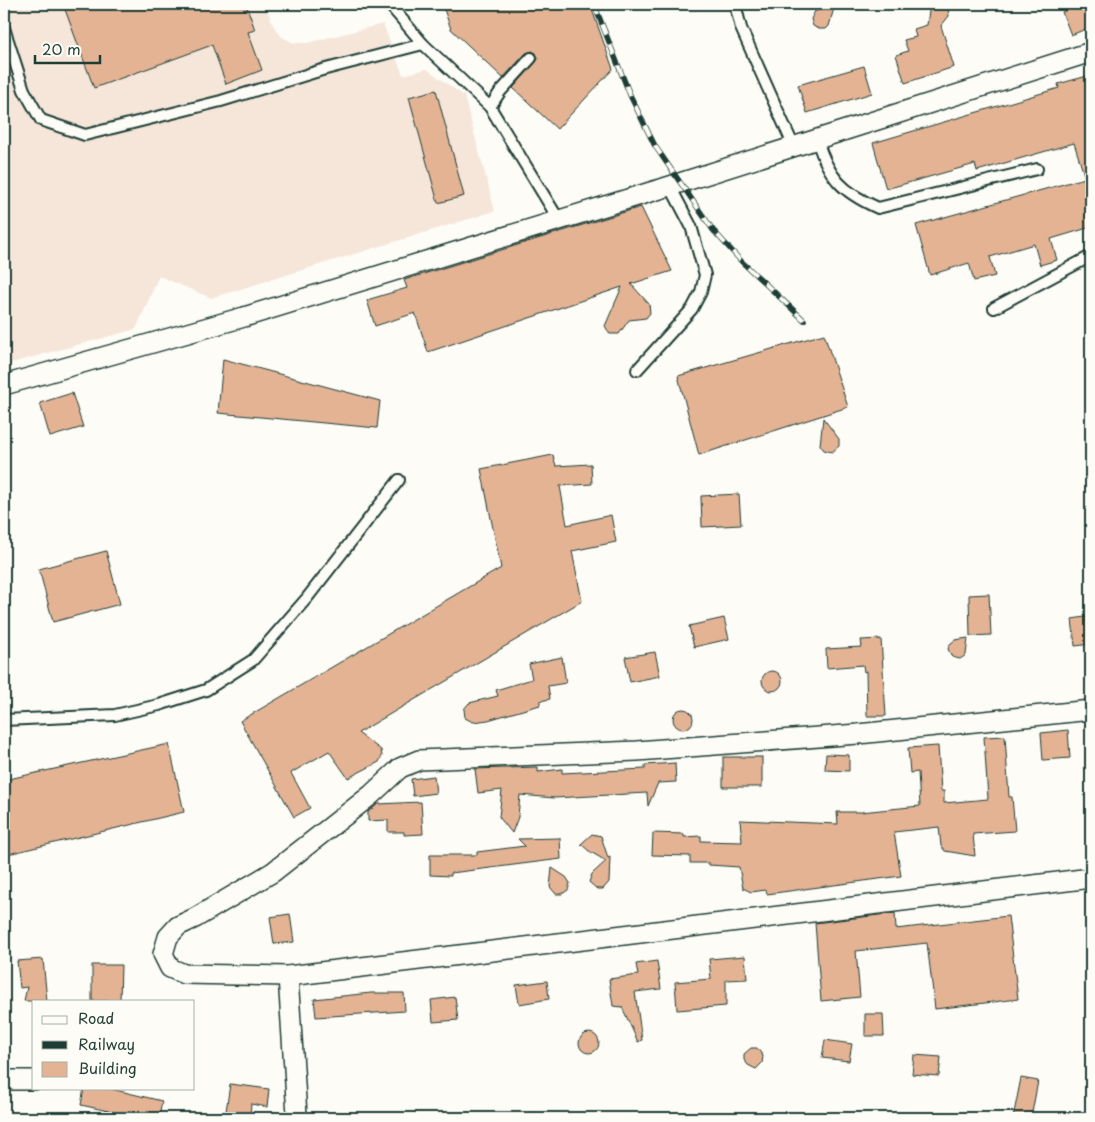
<svg xmlns="http://www.w3.org/2000/svg" width="1095" height="1122" viewBox="0 0 1095 1122" font-family="'Playpen Sans',sans-serif">
  <style>
    .built { fill: #f5e6d9 }
    .building { fill: #e3b394; stroke: #1f3d34 }
    .lines { fill: none; stroke-linecap: round; stroke-linejoin: round }
    .service-casing { stroke: #1f3d34; stroke-width: 14 }
    .minor-casing { stroke: #1f3d34; stroke-width: 22 }
    .service { stroke: #fdfcf7; stroke-width: 10 }
    .minor { stroke: #fdfcf7; stroke-width: 19 }
    .rail-casing { stroke: #1f3d34; stroke-width: 5.5 }
    .rail { stroke: #fdfcf7; stroke-width: 4; stroke-dasharray: 11; stroke-linecap: butt }
  </style>
  <rect width="100%" height="100%" fill="#fdfcf7"/>
  <filter id="ink" filterUnits="userSpaceOnUse"><feTurbulence type="fractalNoise" baseFrequency=".02" numOctaves="2"/><feDisplacementMap in="SourceGraphic" scale="10" xChannelSelector="R" yChannelSelector="G"/><feConvolveMatrix kernelMatrix="1 2 1 2 8 2 1 2 1" color-interpolation-filters="sRGB"/></filter>
  <g filter="url(#ink)">
    <polygon class="built" points="4,4 265,4 273,25 282,37 294,43 307,43 383,24 403,75 427,69 464,96 495,211 211,298 159,276 136,329 4,365"/>
    <g class="building">
      <polygon points="63,4 246,4 255,30 248,32 262,70 226,84 212,45 94,88"/>
      <polygon points="442,4 590,4 613,69 557,129 513,88 536,62 538,59 536,53 532,51 526,53 503,78 451,29"/>
      <polygon points="930,4 942,4 948,9 949,16 941,26 954,67 905,83 896,55 908,51 904,40 916,37 914,29 927,25"/>
      <polygon points="1083,4 1091,4 1091,27 1071,35 1062,12"/>
      <polygon points="834,8 829,26 826,29 819,29 813,26 811,19 815,11"/>
      <polygon points="864,66 872,93 807,113 798,85"/>
      <polygon points="1091,75 1091,227 1051,239 1057,260 1040,265 1034,244 990,257 995,276 974,281 969,263 930,275 916,225 1085,178 1074,143 977,171 975,164 886,189 873,143 1059,88 1058,84"/>
      <polygon points="436,90 464,196 438,203 409,97"/>
      <polygon points="641,207 672,271 631,284 649,304 650,313 646,318 629,320 619,334 610,334 605,326 622,287 428,352 415,313 375,326 367,300 407,288 404,280"/>
      <polygon points="824,334 848,407 699,455 678,376"/>
      <polygon points="223,359 380,401 377,428 218,413"/>
      <polygon points="72,393 83,427 50,437 40,403"/>
      <polygon points="823,418 839,439 839,446 832,452 824,450 820,445"/>
      <polygon points="553,455 556,466 591,464 592,484 560,486 567,525 611,515 616,542 572,551 582,601 358,733 381,750 382,756 379,762 348,778 329,751 291,773 310,808 294,817 240,721 501,568 481,469"/>
      <polygon points="739,494 741,525 702,527 701,496"/>
      <polygon points="106,551 120,604 53,622 39,569"/>
      <polygon points="989,594 991,635 970,636 969,595"/>
      <polygon points="1091,616 1091,644 1075,646 1072,619"/>
      <polygon points="724,618 729,639 694,647 689,626"/>
      <polygon points="968,638 966,655 960,659 952,657 948,649 950,644 955,640"/>
      <polygon points="881,639 886,716 867,716 866,671 864,672 863,665 827,668 826,649 862,647 861,640"/>
      <polygon points="655,652 660,676 630,682 625,657"/>
      <polygon points="562,657 566,683 548,686 550,699 540,701 540,705 488,720 473,722 465,718 464,709 469,703 498,696 496,690 532,679 529,664"/>
      <circle cx="772" cy="681" r="10"/>
      <circle cx="683" cy="719" r="10"/>
      <polygon points="1068,730 1070,758 1043,760 1041,733"/>
      <polygon points="1005,736 1009,797 1012,797 1015,831 973,834 975,856 945,851 941,846 939,827 894,832 901,876 767,894 766,890 751,892 743,888 739,867 709,865 709,863 690,863 690,856 652,855 653,833 684,834 684,837 701,836 701,841 742,842 740,820 838,824 837,812 861,812 920,806 918,772 910,773 908,748 938,746 941,791 944,791 944,803 988,799 984,737"/>
      <polygon points="169,744 184,812 4,855 4,780"/>
      <polygon points="826,754 849,755 849,771 825,770"/>
      <rect x="723" y="757" width="39" height="30"/>
      <polygon points="675,763 676,782 658,783 648,806 647,793 554,798 520,795 518,817 512,833 499,817 502,790 478,793 475,769 538,767 538,772 562,769 562,773 645,769 645,765"/>
      <polygon points="434,776 436,793 413,796 411,779"/>
      <polygon points="421,802 423,834 404,835 404,832 388,832 388,820 368,821 368,812 378,804"/>
      <polygon points="592,834 601,836 608,858 610,857 609,882 603,889 597,889 589,882 592,874 606,861 589,851 581,844"/>
      <polygon points="560,838 561,859 451,873 451,876 430,875 430,855 477,855 477,852 525,846 518,839"/>
      <polygon points="552,868 566,877 570,883 568,890 562,894 556,894 550,887"/>
      <polygon points="895,913 896,929 1008,916 1018,999 935,1009 927,943 856,951 860,997 821,1001 815,923"/>
      <polygon points="290,914 294,942 274,944 270,917"/>
      <polygon points="745,956 747,979 726,980 726,1006 677,1010 675,982 711,979 709,959"/>
      <polygon points="43,959 47,1001 24,1001 27,987 20,988 17,961"/>
      <polygon points="657,961 661,989 635,992 642,1040 638,1042 622,1007 613,1006 609,979 638,975 636,964"/>
      <polygon points="92,965 121,965 120,1001 92,1001"/>
      <polygon points="547,981 549,999 519,1004 516,985"/>
      <polygon points="371,993 404,993 405,1011 316,1017 314,999"/>
      <polygon points="455,997 458,1020 433,1022 431,1000"/>
      <polygon points="865,1014 883,1014 884,1036 865,1036"/>
      <circle cx="589" cy="1043" r="10"/>
      <polygon points="825,1040 852,1044 849,1061 822,1058"/>
      <polygon points="751,1048 757,1048 763,1056 762,1063 756,1069 748,1065 744,1060 744,1054"/>
      <polygon points="914,1055 941,1057 939,1076 912,1074"/>
      <polygon points="1021,1078 1038,1081 1031,1118 1013,1118"/>
      <polygon points="230,1084 269,1089 267,1107 251,1104 250,1118 225,1118"/>
      <polygon points="84,1088 107,1088 162,1101 159,1118 140,1118 81,1105"/>
    </g>
    <g class="lines">
      <g class="service-casing">
        <g id="service">
          <polyline points="389,4 423,44 490,107 559,220"/>
          <polyline points="735,4 741,28 794,147"/>
          <polyline points="4,28 24,90 41,120 85,135 221,101 322,70 423,44"/>
          <polyline points="490,107 500,92 531,58"/>
          <path d="M817 140C829 178 842 192 878 208L1037 169"/>
          <polyline points="994,308 1091,256"/>
          <polyline points="637,370 692,309 701,292 705,275 691,226 670,186"/>
          <polyline points="4,720 115,715 159,705 206,690 253,660 307,598 399,480"/>
        </g>
      </g>
      <g class="minor-casing">
        <g id="minor">
          <polyline points="4,385 244,317 670,186 1091,52"/>
          <polyline points="1091,710 858,734 637,751 419,760 400,768 371,795 273,872 195,918 178,926 168,937 163,954 170,968 184,974 288,976 1091,878"/>
          <polyline points="288,976 297,1115 299,1118"/>
          <polyline points="4,1080 34,1080"/>
        </g>
      </g>
      <use href="#service" class="service"/>
      <use href="#minor" class="minor"/>
      <g class="rail-casing">
        <polyline id="rail" points="594,4 630,95 655,146 713,230 742,262 804,320"/>
      </g>
      <use href="#rail" class="rail"/>
    </g>
  </g>
  <rect width="1095" height="1122" fill="none" stroke="#fdfcf7" stroke-width="20"/>
  <rect x="10" y="10" width="1075" height="1102" fill="none" stroke="#1f3d34" stroke-width="2" filter="url(#ink)"/>
  <rect x="32" y="1000" width="162" height="90" fill="#fdfcf7" stroke="#a4b0a9"/>
  <rect x="42" y="1016" width="25" height="8" fill="#fdfcf7" stroke="#a4b0a9"/>
  <text x="78" y="1024" font-size="15" fill="#1f3d34">Road</text>
  <rect x="42" y="1041" width="25" height="8" fill="#1f3d34" stroke="#a4b0a9"/>
  <text x="78" y="1050" font-size="15" fill="#1f3d34">Railway</text>
  <rect x="42" y="1062" width="25" height="15" fill="#e3b394" stroke="#a4b0a9"/>
  <text x="78" y="1074" font-size="15" fill="#1f3d34">Building</text>
  <path d="M35 55v8h65v-8" fill="none" stroke="#1f3d34" stroke-width="2.5"/>
  <text x="42" y="55" font-size="15" fill="#1f3d34" stroke="#fdfcf7" stroke-width="4" paint-order="stroke">20 m</text>
</svg>
